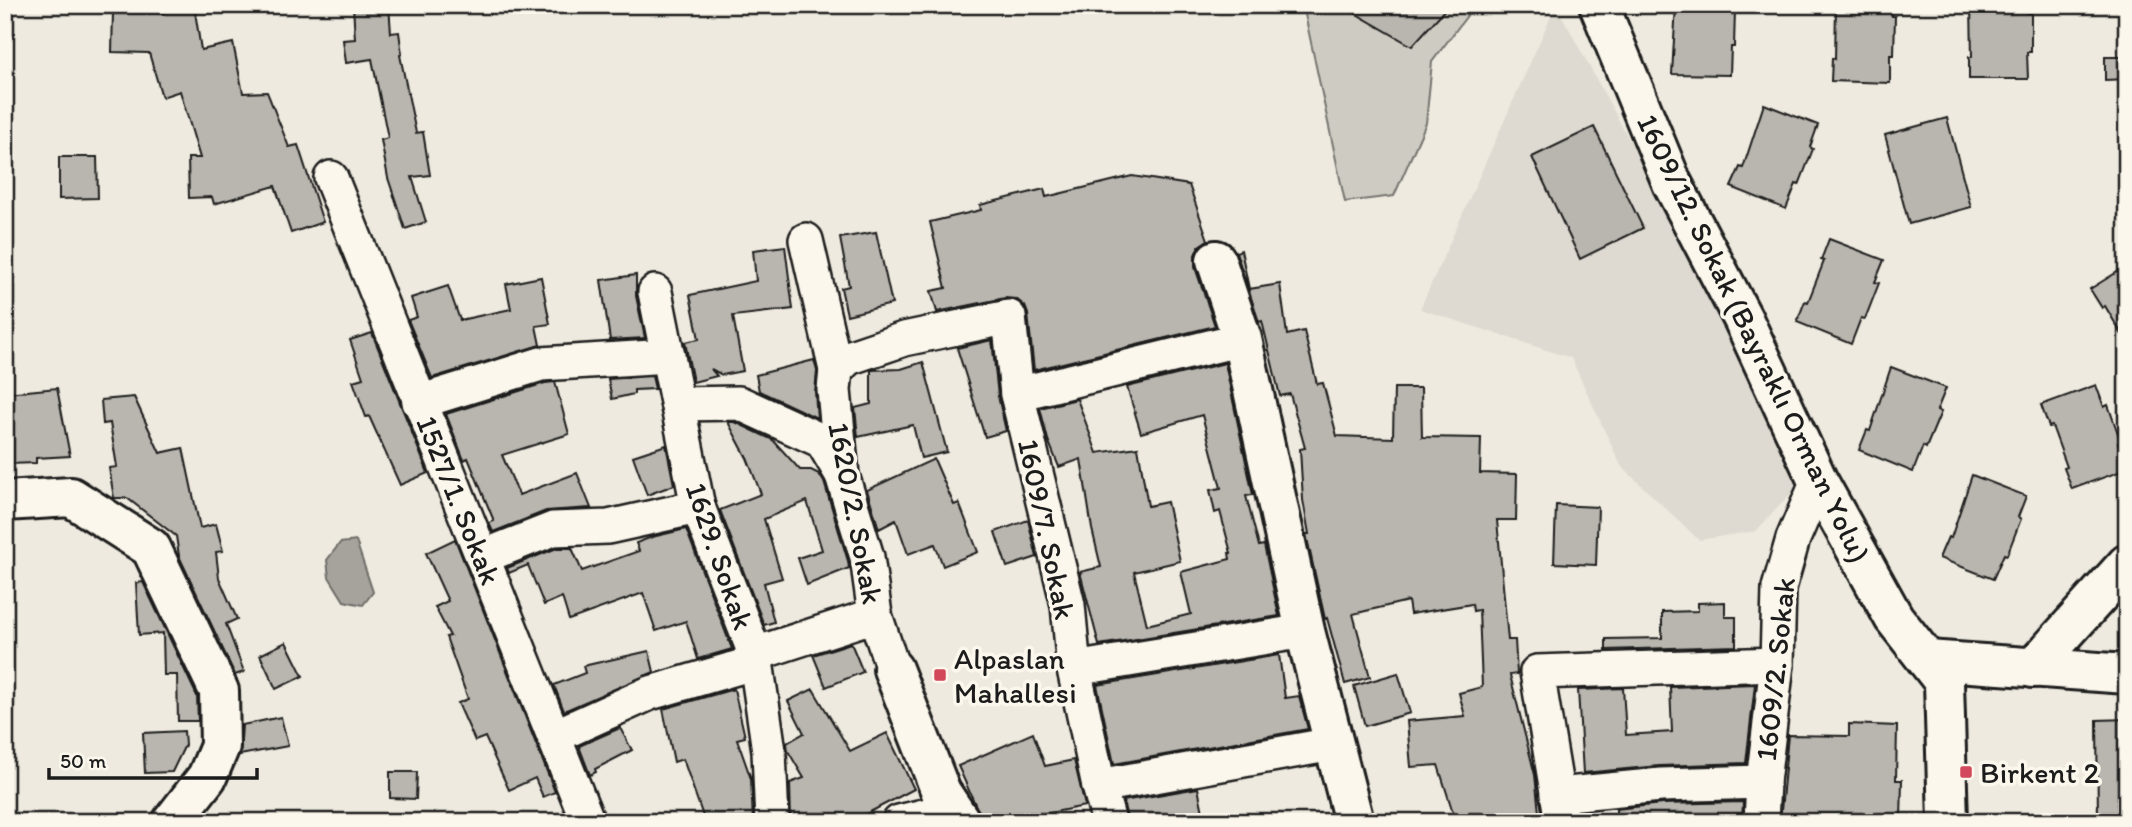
<svg xmlns="http://www.w3.org/2000/svg" width="2132" height="827" viewBox="0 0 2132 827" font-family="Itim,sans-serif">
  <style>
    .built { fill: #dedad1 }
    .green { fill: #ceccc2; stroke: #75746f; stroke-width: 2 }
    .water { fill: #a6a39d; stroke: #6f6d69; stroke-width: 2 }
    .building { fill: #b9b6af; stroke: #1c1c1c; stroke-width: 2 }
    .lines { fill: none; stroke-linecap: round; stroke-linejoin: round }
    .minor-casing { stroke: #1c1c1c; stroke-width: 38 }
    .tertiary-casing { stroke: #1c1c1c; stroke-width: 44 }
    .secondary-casing { stroke: #1c1c1c; stroke-width: 44 }
    .minor { stroke: #fbf7ec; stroke-width: 33 }
    .tertiary { stroke: #fbf7ec; stroke-width: 38 }
    .secondary { stroke: #fbf7ec; stroke-width: 38 }
    .poi-dot { fill: #d1495b; stroke: #fbf7ec; stroke-width: 2.5 }
    .labels { text-anchor: middle; dominant-baseline: central; stroke-width: 7; stroke-linejoin: round; paint-order: stroke }
    .street-label { font-size: 30px; fill: #1c1c1c; stroke: #fbf7ec }
    .poi-label { font-size: 30px; fill: #1c1c1c; stroke: #fbf7ec; text-anchor: start }
  </style>
  <rect width="100%" height="100%" fill="#eeeadf"/>
  <filter id="ink" filterUnits="userSpaceOnUse"><feTurbulence type="fractalNoise" baseFrequency=".0143" numOctaves="2"/><feDisplacementMap in="SourceGraphic" scale="14" xChannelSelector="R" yChannelSelector="G"/><feConvolveMatrix kernelMatrix="1 2 1 2 8 2 1 2 1" color-interpolation-filters="sRGB"/></filter>
  <g filter="url(#ink)">
    <polygon class="built" points="1556,5 1704,277 1798,486 1756,531 1699,540 1621,466 1571,358 1420,309"/>
    <polygon class="green" points="1303,5 1475,5 1432,62 1426,123 1394,196 1345,202"/>
    <polygon class="water" points="356,541 373,592 363,605 344,601 329,577 327,560 340,543"/>
    <g class="building">
      <polygon points="162,5 194,5 201,50 233,43 243,93 267,92 289,147 298,145 323,222 291,233 275,186 214,204 212,197 189,198 188,158 200,158 180,91 162,97 149,53 112,52 113,12 164,13"/>
      <polygon points="353,5 389,5 391,33 399,32 402,54 400,55 416,133 423,132 430,175 412,177 426,222 405,229 388,178 381,140 388,138 372,59 346,63 343,40 355,39"/>
      <polygon points="1341,5 1449,5 1412,46"/>
      <polygon points="1676,5 1731,5 1731,8 1735,9 1734,47 1731,47 1730,75 1672,74"/>
      <polygon points="1836,5 1892,5 1892,16 1895,16 1894,55 1890,55 1890,83 1831,81 1832,58 1835,59"/>
      <polygon points="1971,5 2027,5 2027,13 2031,13 2031,52 2027,52 2028,79 1969,79 1969,57 1972,57"/>
      <polygon points="2105,57 2127,57 2127,79 2105,80"/>
      <polygon points="1764,104 1818,125 1810,147 1813,149 1799,185 1796,184 1786,209 1731,187 1740,167 1743,168"/>
      <polygon points="1947,118 1971,207 1909,224 1885,135"/>
      <polygon points="1594,127 1643,228 1580,259 1532,157"/>
      <polygon points="59,157 97,157 98,198 59,199"/>
      <polygon points="1132,176 1189,185 1208,240 1199,246 1195,255 1195,267 1215,326 1034,370 1028,314 1025,306 1016,299 1005,298 937,312 931,291 946,288 930,222 981,210 980,205 1044,189 1046,197"/>
      <polygon points="876,232 892,304 847,315 841,288 849,286 840,238"/>
      <polygon points="1829,239 1884,260 1875,282 1879,283 1865,319 1861,318 1851,344 1797,322 1805,301 1808,302 1824,261 1821,260"/>
      <polygon points="785,246 793,309 733,316 743,371 722,375 711,369 717,376 693,382 685,342 699,339 690,295 756,281 753,250"/>
      <polygon points="1241,250 1249,289 1280,284 1287,335 1304,331 1317,384 1323,383 1337,436 1393,438 1394,388 1421,388 1422,437 1481,438 1480,473 1517,474 1516,520 1497,520 1508,640 1515,640 1517,674 1510,675 1535,775 1540,822 1456,822 1438,765 1411,767 1407,721 1465,716 1459,693 1482,687 1479,610 1473,611 1472,604 1410,614 1408,601 1353,614 1370,677 1345,684 1327,618 1325,619 1306,534 1309,534 1303,500 1300,449 1305,448 1290,394 1280,396 1262,321 1259,322 1236,252"/>
      <polygon points="2127,266 2127,343 2105,306 2102,308 2090,289"/>
      <polygon points="636,275 636,296 645,338 610,340 601,280"/>
      <polygon points="541,277 550,324 536,326 540,345 432,378 408,320 417,317 411,298 448,286 460,320 511,309 506,284"/>
      <polygon points="372,333 428,473 400,485 369,416 366,417 353,381 363,378 350,340"/>
      <polygon points="992,340 998,396 1006,431 985,437 957,348"/>
      <polygon points="814,360 817,371 815,392 817,418 759,391 756,375"/>
      <polygon points="923,362 947,452 921,458 913,425 858,437 855,408 871,404 871,370 901,369"/>
      <polygon points="1225,363 1253,495 1246,496 1259,546 1264,545 1279,616 1099,645 1080,572 1101,567 1092,529 1081,459 1059,467 1048,440 1040,408 1077,399 1097,453 1138,447 1148,506 1167,502 1180,561 1134,572 1147,625 1191,614 1181,572 1230,559 1229,553 1231,553 1220,511 1215,513 1210,490 1221,488 1202,415 1141,433 1127,387"/>
      <polygon points="1891,367 1946,388 1937,410 1941,412 1926,448 1923,446 1913,472 1859,450 1867,430 1870,431"/>
      <polygon points="652,376 655,389 634,390 634,394 612,399 608,379"/>
      <polygon points="555,382 569,434 502,455 519,495 577,473 591,508 546,511 493,532 489,523 494,521 468,458 464,460 446,414 545,383"/>
      <polygon points="2096,385 2104,407 2108,405 2121,442 2118,443 2127,469 2072,489 2064,468 2067,467 2052,426 2049,427 2041,405"/>
      <polygon points="57,388 70,456 36,458 36,463 9,464 7,393"/>
      <polygon points="134,397 160,453 183,448 200,528 216,524 223,551 216,552 219,578 237,619 226,624 244,672 235,675 179,556 176,536 127,498 114,498 109,468 117,467 110,423 103,424 101,400"/>
      <polygon points="728,422 735,422 773,440 800,470 811,470 819,474 824,482 848,561 849,568 807,585 798,558 822,550 807,501 764,519 782,578 764,583 774,622 764,625 720,510 761,494 747,458"/>
      <polygon points="666,445 674,485 647,495 633,456"/>
      <polygon points="934,459 954,505 959,503 978,552 943,566 935,544 908,554 896,520 879,529 867,490"/>
      <polygon points="1972,475 2026,496 2018,517 2021,519 2007,555 2004,554 1993,579 1939,558 1948,537 1951,538"/>
      <polygon points="1556,505 1598,507 1596,565 1554,563"/>
      <polygon points="1028,520 1037,557 1007,567 995,532"/>
      <polygon points="686,529 732,649 698,659 686,621 656,631 643,593 569,620 562,597 544,605 528,565 509,573 507,568 557,548 572,548 582,571 639,551 636,543 652,537"/>
      <polygon points="455,539 555,792 543,797 535,778 509,790 485,737 475,741 458,703 468,699 446,637 450,636 435,607 448,601 426,553"/>
      <polygon points="143,582 197,696 198,721 178,721 177,675 164,675 163,633 139,635 136,583"/>
      <polygon points="1725,602 1725,617 1736,617 1736,646 1606,650 1606,639 1662,638 1662,612 1698,611 1698,603"/>
      <polygon points="286,642 303,676 276,689 260,655"/>
      <polygon points="851,643 863,672 826,687 813,655"/>
      <polygon points="649,651 654,672 564,711 554,685 585,673 583,666"/>
      <polygon points="1279,655 1285,698 1299,696 1308,729 1114,764 1097,685"/>
      <polygon points="1398,673 1410,713 1365,726 1354,686"/>
      <polygon points="1755,684 1746,763 1659,766 1583,773 1578,690 1623,688 1626,735 1672,732 1670,687"/>
      <polygon points="734,689 745,737 737,739 751,779 753,822 705,822 683,759 674,762 663,709"/>
      <polygon points="813,689 850,751 887,733 914,789 851,822 791,822 790,783 804,778 788,751 787,743 804,733 788,701"/>
      <polygon points="281,717 288,746 240,755 242,725"/>
      <polygon points="2127,719 2127,822 2098,822 2097,720"/>
      <polygon points="1849,724 1897,726 1896,780 1902,780 1901,822 1780,822 1788,735 1849,736"/>
      <polygon points="620,728 632,750 595,769 596,772 590,775 579,746"/>
      <polygon points="184,731 185,745 172,772 145,773 143,733"/>
      <polygon points="1033,733 1045,766 1074,760 1085,806 1024,818 1026,822 983,822 958,766"/>
      <polygon points="390,772 417,772 416,799 390,798"/>
      <polygon points="1198,788 1205,822 1128,822 1123,801"/>
      <polygon points="1743,802 1742,822 1616,822 1616,809 1662,804"/>
    </g>
    <g class="lines">
      <g class="minor-casing">
        <g id="minor">
          <polyline points="331,178 588,822"/>
          <polyline points="806,240 836,370"/>
          <polyline points="655,292 698,507 755,654 769,751 772,822"/>
          <polyline points="1017,394 1242,339"/>
          <polyline points="419,402 541,364 668,356"/>
          <polyline points="678,404 739,403 822,441 841,473"/>
          <polyline points="482,557 553,529 608,527 698,507"/>
          <polyline points="893,669 875,615 867,557 842,475 834,390 836,370 848,358 904,339 1009,317 1017,394 1068,605 1074,669 1099,786 1109,822"/>
          <polyline points="1074,669 1305,631"/>
          <polyline points="555,736 650,693 743,666 755,654 875,615"/>
          <polyline points="1099,786 1333,744"/>
          <polyline points="1557,795 1661,785 1763,782"/>
          <polyline points="899,822 952,809"/>
          <polyline points="1562,822 1537,672 1777,664"/>
          <polyline points="1761,822 1763,782 1777,664 1779,588 1793,539 1818,481"/>
        </g>
      </g>
      <g class="tertiary-casing">
        <g id="tertiary">
          <polyline points="1216,260 1242,339 1305,631 1354,822"/>
          <polyline points="5,501 71,497 151,548 219,691 220,746 207,777 172,822"/>
        </g>
      </g>
      <g class="secondary-casing">
        <g id="secondary">
          <polyline points="1599,5 1672,183 1743,319 1818,481 1894,618 1944,682 1948,822"/>
          <polyline points="1927,660 2127,674"/>
          <polyline points="2033,668 2127,564"/>
          <polyline points="893,669 941,792 961,822"/>
        </g>
      </g>
      <use href="#minor" class="minor"/>
      <use href="#tertiary" class="tertiary"/>
      <use href="#secondary" class="secondary"/>
    </g>
  </g>
  <g class="poi-dot">
    <rect x="933" y="668" width="14" height="14" rx="3.5"/>
    <rect x="1959" y="765" width="14" height="14" rx="3.5"/>
  </g>
  <g class="labels">
    <g class="street-label">
      <text transform="translate(1754 338) rotate(64)">1609/12. Sokak (Bayraklı Orman Yolu)</text>
      <text transform="translate(459 500) rotate(68)">1527/1. Sokak</text>
      <text transform="translate(856 513) rotate(79)">1620/2. Sokak</text>
      <text transform="translate(1047 529) rotate(78)">1609/7. Sokak</text>
      <text transform="translate(720 556) rotate(71)">1629. Sokak</text>
      <text transform="translate(1775 669) rotate(-84)">1609/2. Sokak</text>
    </g>
    <g class="poi-label">
      <text x="954" y="658">Alpaslan<tspan x="954" dy="34">Mahallesi</tspan></text>
      <text x="1980" y="772">Birkent 2</text>
    </g>
  </g>
  <rect width="2132" height="827" fill="none" stroke="#fbf7ec" stroke-width="28"/>
  <rect x="14" y="14" width="2104" height="799" fill="none" stroke="#1c1c1c" stroke-width="2.5" filter="url(#ink)"/>
  <path d="M49 768v10h208v-10" fill="none" stroke="#1c1c1c" stroke-width="3.5"/>
  <text x="60" y="768" font-size="21" fill="#1c1c1c" stroke="#fbf7ec" stroke-width="5" paint-order="stroke">50 m</text>
</svg>
